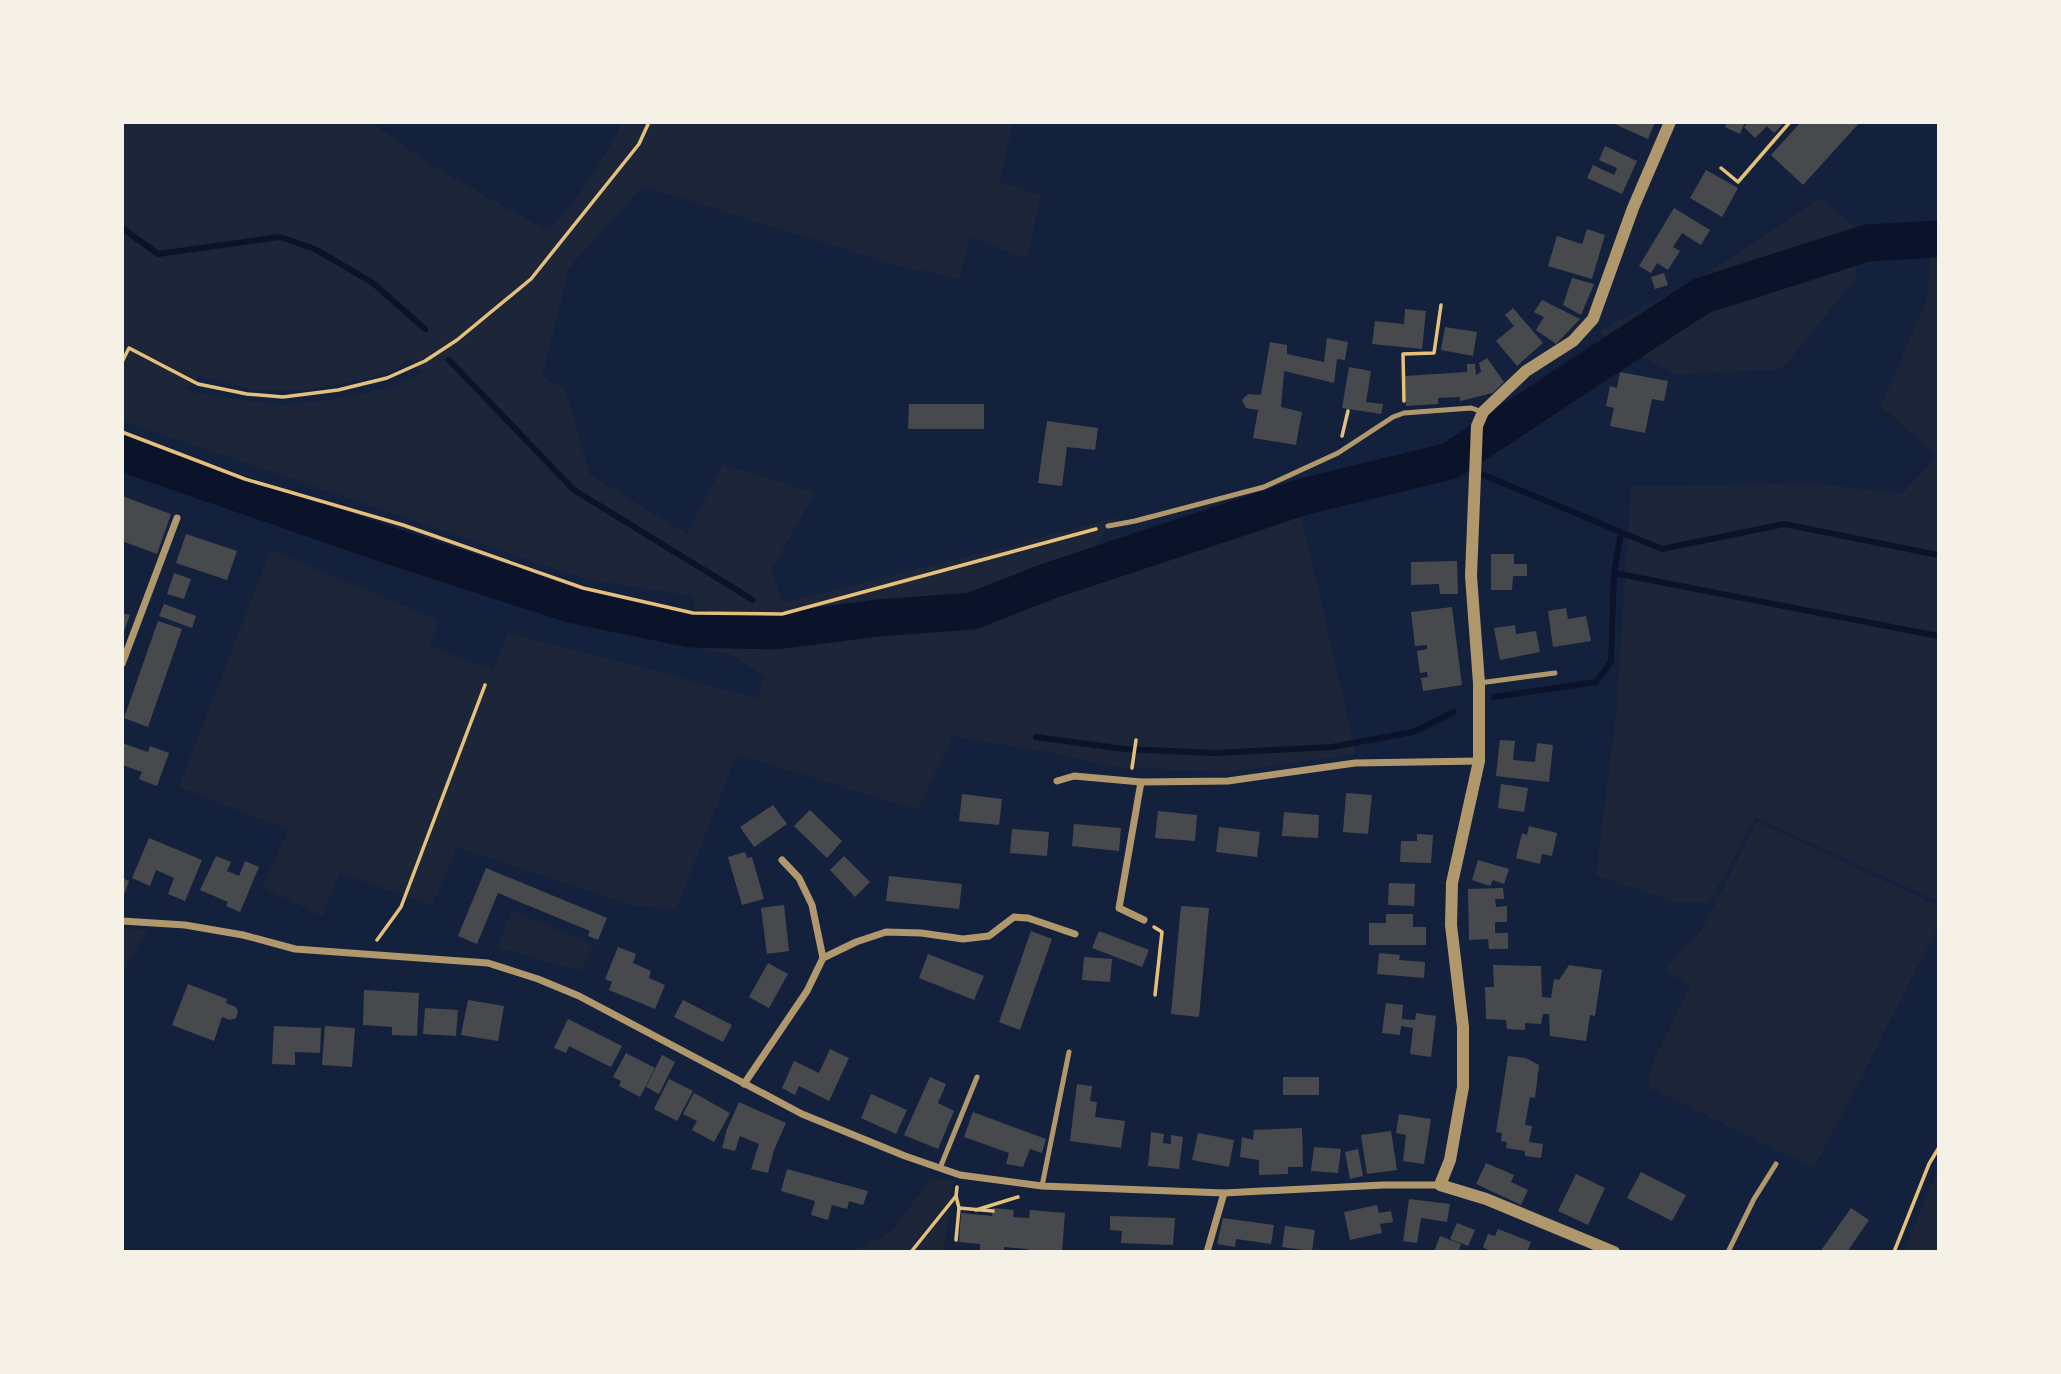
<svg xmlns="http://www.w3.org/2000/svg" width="2061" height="1374" viewBox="0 0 2061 1374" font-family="'Alegreya Sans',sans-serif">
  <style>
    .green { fill: #1d2539; fill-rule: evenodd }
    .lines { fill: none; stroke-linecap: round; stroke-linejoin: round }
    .stream { stroke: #0b132b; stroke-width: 6 }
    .river { stroke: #0b132b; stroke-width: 37 }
    .building { fill: #48494c }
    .path { stroke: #e5c07b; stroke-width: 3.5 }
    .service { stroke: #b1986c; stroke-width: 5 }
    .minor { stroke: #b1986c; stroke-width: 7 }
    .tertiary { stroke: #b1986c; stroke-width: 12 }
  </style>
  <rect width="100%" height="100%" fill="#14213d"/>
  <g class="green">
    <path d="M123 123H371L434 167 548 231C578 199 603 162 622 123H1013L999 182 1041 196 1026 259 970 236 959 279 892 264 643 186 569 268 542 376 565 389 590 475 687 534 723 465 815 493 771 570 783 603 1009 546 1121 516 1108 526 1086 559 966 603 811 617 783 614 779 641 874 627 975 621 1053 592 1300 511 1356 754 1228 772 1116 767 1048 752 953 736 917 810 737 754 676 909 632 905 457 847 432 905 339 873 322 916 262 887 289 830 179 787 271 550 438 620 430 646 493 670 508 633 757 698 765 676 726 652 704 651 693 645 695 625V596L586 579 123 421ZM407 359 423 373 387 389 339 398 283 406 195 393 184 388 195 385 198 375 253 390H309L391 373Z"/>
    <polygon points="1820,198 1854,226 1856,278 1782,369 1675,374 1597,332 1708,273"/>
    <polygon points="1933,230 1938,230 1938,901 1755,817 1709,903 1680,903 1596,875 1617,707 1631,487 1812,483 1902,494 1937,456 1881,406 1927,300"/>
    <polygon points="1757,822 1938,906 1938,927 1814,1168 1648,1087 1652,1064 1691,985 1666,972 1669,964 1700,933"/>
    <polygon points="512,911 593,944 581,971 497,947"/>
    <polygon points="123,928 147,930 123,973 122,928"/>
    <polygon points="1938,1170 1938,1251 1904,1251"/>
    <polygon points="930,1180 953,1180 944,1251 859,1252 862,1248 891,1232"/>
  </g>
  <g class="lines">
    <g class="stream">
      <polyline points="122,228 158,254 280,237 315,249 373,283 425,329"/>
      <polyline points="449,360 574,490 753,600"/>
      <polyline points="1450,461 1662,549 1784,524 1938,555"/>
      <polyline points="1614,573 1938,636"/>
      <polyline points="1494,697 1596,682 1611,662 1614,573 1621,532"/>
      <polyline points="1036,737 1124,749 1215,753 1332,747 1413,732 1454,712"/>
    </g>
    <polyline class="river" points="122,453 391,546 573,605 690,629 777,631 878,618 972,611 1049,581 1302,497 1450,461 1701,296 1867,243 1938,239"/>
  </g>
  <g class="building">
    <polygon points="1610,122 1655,122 1648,139"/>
    <polygon points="1727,122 1745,122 1740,134 1725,127"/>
    <polygon points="1748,122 1785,122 1774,133 1767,126 1755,138 1744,127"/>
    <polygon points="1801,122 1860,122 1803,185 1771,155"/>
    <polygon points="1605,146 1637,161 1622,194 1587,178 1593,165 1614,175 1617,168 1599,160"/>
    <polygon points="1706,170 1738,188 1722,217 1690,198"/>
    <polygon points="1674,208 1710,230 1701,245 1682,233 1673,247 1680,251 1668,270 1657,263 1651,273 1639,266"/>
    <polygon points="1587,229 1605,235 1592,279 1548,266 1557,236 1582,244"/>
    <polygon points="1664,273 1668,285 1655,289 1651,277"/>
    <polygon points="1572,278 1594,284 1581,315 1563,305"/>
    <polygon points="1542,300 1580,319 1556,344 1536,330 1544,317 1534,312"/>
    <polygon points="1513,308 1543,343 1517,366 1496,341 1514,326 1505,315"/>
    <polygon points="1405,309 1426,311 1422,349 1372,344 1375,321 1404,324"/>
    <polygon points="1445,327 1477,332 1473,356 1441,350"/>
    <polygon points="1327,338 1348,342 1345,360 1337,359 1334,383 1284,371 1281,407 1302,412 1296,445 1253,438 1258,410 1246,408 1242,400 1248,394 1261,395 1270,342 1287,345 1287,354 1324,362"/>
    <polygon points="1487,358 1504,382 1493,393 1460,401 1460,397 1438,398 1438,404 1406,406 1405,376 1467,372 1467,364 1475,364 1476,375 1481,372 1479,363"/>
    <polygon points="1349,367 1371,371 1366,402 1383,404 1381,414 1342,408"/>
    <polygon points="1620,372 1668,381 1664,401 1652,399 1645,433 1610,426 1614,408 1606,406 1610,386 1617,388"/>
    <polygon points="909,404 984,404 984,429 908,429"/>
    <polygon points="1047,421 1098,428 1095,450 1067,447 1062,486 1038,483"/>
    <polygon points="122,496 171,514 157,554 122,541"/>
    <polygon points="186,534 237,551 227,580 176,563"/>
    <polygon points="1491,554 1514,554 1514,564 1527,564 1527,576 1513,576 1512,590 1491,590"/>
    <polygon points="1457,561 1458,594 1440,594 1439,584 1411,585 1411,562"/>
    <polygon points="174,573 191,579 184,599 167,594"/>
    <polygon points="164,604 196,616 192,628 159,616"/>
    <polygon points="1452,607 1462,685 1423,691 1421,678 1428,677 1427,672 1420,673 1417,651 1427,649 1427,645 1415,646 1411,612"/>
    <polygon points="1566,608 1568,619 1586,616 1591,641 1553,647 1548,611"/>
    <polygon points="122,613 130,615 123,634 122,634"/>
    <polygon points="158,621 182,629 148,727 124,718"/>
    <polygon points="1515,625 1516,634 1536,631 1540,652 1500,660 1494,628"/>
    <polygon points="1500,740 1515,741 1513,760 1535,762 1537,743 1553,745 1549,782 1496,776"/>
    <polygon points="122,743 148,752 150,746 169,753 157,786 139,779 142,772 122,765"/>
    <polygon points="1501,784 1528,788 1524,812 1498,808"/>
    <polygon points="1346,793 1372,795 1368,834 1343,832"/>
    <polygon points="962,794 1002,799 999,825 959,821"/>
    <polygon points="773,805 787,824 754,847 740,827"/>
    <polygon points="810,810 842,841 827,858 794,826"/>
    <polygon points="1158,811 1197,815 1195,841 1155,838"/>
    <polygon points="1284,812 1319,815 1318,838 1282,836"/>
    <polygon points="1074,824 1121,828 1119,851 1072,846"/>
    <polygon points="1529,826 1557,833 1552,856 1542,854 1540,864 1516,858 1522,833 1527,835"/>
    <polygon points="1219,827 1260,832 1257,857 1216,852"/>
    <polygon points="1012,829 1049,832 1047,856 1010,853"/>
    <polygon points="1417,834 1433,835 1431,863 1400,862 1401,841 1417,841"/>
    <polygon points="149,838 202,860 185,901 168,894 174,878 156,870 150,886 132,878"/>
    <polygon points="745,852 747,858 752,857 764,899 742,905 728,857"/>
    <polygon points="216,856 231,862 227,871 239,876 245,861 259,867 240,912 226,906 228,902 200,890"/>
    <polygon points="844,856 870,882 855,897 830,870"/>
    <polygon points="1478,860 1509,869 1504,884 1493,880 1490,886 1472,880"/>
    <polygon points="486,868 607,918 598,940 588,936 590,931 498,893 477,944 458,936"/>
    <polygon points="889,876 962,884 959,909 886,901"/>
    <polygon points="122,878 129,881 123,898 122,898"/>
    <polygon points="1389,883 1415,884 1414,906 1388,905"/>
    <polygon points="1503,888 1504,899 1495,899 1496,907 1507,906 1507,922 1495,922 1495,933 1508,933 1508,949 1489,949 1488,939 1469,940 1468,889"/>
    <polygon points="784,905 789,951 767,954 761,908"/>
    <polygon points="1181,906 1209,908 1199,1017 1171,1014"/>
    <polygon points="1386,914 1413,914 1413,927 1426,927 1426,945 1369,945 1369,923 1386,923"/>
    <polygon points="1031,931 1052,939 1020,1030 999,1022"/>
    <polygon points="1099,931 1149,950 1142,967 1092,948"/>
    <polygon points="618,947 636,954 633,963 651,971 649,978 665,985 655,1009 609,990 612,982 605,979"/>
    <polygon points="1379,953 1400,955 1399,960 1425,962 1424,978 1377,974"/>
    <polygon points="928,954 984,976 974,1000 919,978"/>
    <polygon points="1084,957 1112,959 1110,982 1082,980"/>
    <polygon points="768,963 788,974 769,1008 749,997"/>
    <polygon points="1493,965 1541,966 1542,997 1551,998 1554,979 1559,980 1569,965 1602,970 1595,1016 1590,1015 1586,1041 1550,1036 1549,1014 1543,1014 1541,1024 1525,1023 1525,1030 1507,1029 1506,1020 1486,1019 1485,987 1494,987"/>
    <polygon points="188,984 227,999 226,1003 236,1007 238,1012 236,1018 230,1020 222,1017 214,1041 172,1025"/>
    <polygon points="364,990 419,993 417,1036 392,1035 392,1027 363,1025"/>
    <polygon points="468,1000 504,1006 498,1041 461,1035"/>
    <polygon points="683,1000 732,1025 723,1042 674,1017"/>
    <polygon points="1386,1003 1403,1005 1402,1019 1415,1020 1416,1013 1436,1016 1431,1057 1410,1054 1413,1028 1401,1026 1400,1035 1382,1033"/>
    <polygon points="425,1008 458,1010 456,1036 423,1034"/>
    <polygon points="568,1019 622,1046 611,1067 569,1046 566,1053 554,1048"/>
    <polygon points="274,1026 321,1028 320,1053 295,1052 295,1065 272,1064"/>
    <polygon points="325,1026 355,1028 352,1067 322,1065"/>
    <polygon points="830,1049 849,1058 829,1101 799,1086 795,1095 782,1088 794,1061 819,1073"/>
    <polygon points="626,1053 655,1068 640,1097 619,1086 621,1081 613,1077"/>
    <polygon points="662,1055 675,1062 659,1094 646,1087"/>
    <polygon points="1508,1056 1526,1058 1539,1065 1535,1098 1530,1097 1525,1125 1532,1126 1529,1142 1543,1144 1541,1158 1525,1156 1525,1151 1506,1148 1507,1142 1501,1141 1502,1133 1496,1132"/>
    <polygon points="930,1077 946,1084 938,1103 954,1111 938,1149 904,1135"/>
    <rect x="1283" y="1077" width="36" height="18"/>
    <polygon points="669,1079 693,1091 677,1121 654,1109"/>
    <polygon points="1077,1084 1092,1086 1090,1101 1097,1102 1095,1117 1125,1121 1121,1148 1070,1141"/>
    <polygon points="694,1093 730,1113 714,1142 692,1130 697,1121 683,1114"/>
    <polygon points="871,1094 907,1110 896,1134 861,1118"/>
    <polygon points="739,1102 786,1123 774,1150 768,1173 751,1169 759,1144 740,1136 735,1151 722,1148 727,1129"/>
    <polygon points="973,1112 1046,1139 1042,1153 1030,1149 1023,1167 1006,1164 1009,1153 964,1137"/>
    <polygon points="1399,1114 1431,1119 1424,1164 1403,1161 1406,1135 1396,1133"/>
    <polygon points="1302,1128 1303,1167 1288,1167 1288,1174 1259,1175 1259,1160 1240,1157 1242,1137 1253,1140 1254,1130"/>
    <polygon points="1391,1131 1397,1170 1367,1174 1361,1135"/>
    <polygon points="1151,1132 1164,1134 1163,1143 1171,1144 1171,1135 1183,1137 1179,1169 1148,1166"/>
    <polygon points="1198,1133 1234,1140 1229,1167 1192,1160"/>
    <polygon points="1314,1147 1341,1149 1338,1173 1311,1171"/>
    <polygon points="1358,1149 1363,1176 1350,1179 1345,1152"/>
    <polygon points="1486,1163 1514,1175 1511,1182 1528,1190 1521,1205 1476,1184"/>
    <polygon points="787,1169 868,1191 863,1205 849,1201 847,1209 832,1205 828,1220 811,1215 815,1201 781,1191"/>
    <polygon points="1641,1172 1686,1195 1672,1221 1627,1198"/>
    <polygon points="1576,1174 1605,1188 1588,1225 1558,1211"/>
    <polygon points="1409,1199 1450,1204 1447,1222 1421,1218 1417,1243 1403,1241"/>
    <polygon points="1377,1205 1379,1213 1391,1211 1393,1222 1380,1224 1382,1233 1350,1240 1344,1212"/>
    <polygon points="993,1208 1014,1210 1013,1217 1029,1218 1030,1210 1065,1213 1062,1252 1028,1252 1028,1249 1004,1247 1004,1252 980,1252 980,1244 959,1242 961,1213 992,1216"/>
    <polygon points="1851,1208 1869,1220 1847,1252 1820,1252"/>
    <polygon points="1110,1216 1175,1218 1173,1245 1121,1243 1122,1231 1110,1230"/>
    <polygon points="1223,1218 1274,1225 1271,1244 1236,1239 1235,1247 1217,1244"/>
    <polygon points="1457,1223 1475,1230 1468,1246 1450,1239"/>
    <polygon points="1285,1226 1315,1230 1312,1251 1282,1247"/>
    <polygon points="1498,1229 1531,1242 1527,1252 1492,1252 1483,1247 1488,1234 1495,1236"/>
    <polygon points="1440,1236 1461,1244 1458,1252 1434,1252"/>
  </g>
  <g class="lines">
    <g class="path">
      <polyline points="1721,168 1738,182 1790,122"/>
      <polyline points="122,362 129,348 198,384 247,394 283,397 338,390 387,378 425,361 457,340 531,279 639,144 649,122"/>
      <polyline points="1404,401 1403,354 1434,353 1441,305"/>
      <polyline points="122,432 245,479 403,525 583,588 693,613 782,614 1096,529"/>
      <polyline points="1342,436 1348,411"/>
      <polyline points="1132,768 1136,740"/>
      <polyline points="1154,927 1162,932 1155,995"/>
      <polyline points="377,940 401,907 485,685"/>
      <polyline points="957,1187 956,1196 959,1208 993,1211"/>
      <polyline points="976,1210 1018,1197"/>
      <polyline points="956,1240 959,1208"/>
      <polyline points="911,1252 956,1196"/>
      <polyline points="1894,1252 1929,1164 1938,1149"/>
    </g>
    <g class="service">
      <polyline points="1108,526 1135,521 1264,487 1338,453 1393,417 1404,413 1471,408 1483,412"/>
      <polyline points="1479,683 1555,673"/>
      <polyline points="940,1168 977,1077"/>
      <polyline points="1042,1186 1069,1052"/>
      <polyline points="1728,1252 1754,1199 1776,1164"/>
    </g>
    <g class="minor">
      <polyline points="122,664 177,518"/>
      <polyline points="1057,781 1074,776 1141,782 1228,781 1355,763 1479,761"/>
      <polyline points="1141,782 1119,908 1144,920"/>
      <polyline points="122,921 185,925 243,935 295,949 488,963 538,979 579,996 802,1114 905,1156 960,1175 1042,1186 1224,1193 1383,1185 1440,1185"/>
      <polyline points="823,958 856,942 886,932 921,933 963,939 989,936 1014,917 1028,918 1075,934"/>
      <polyline points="744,1084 807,991 823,958 812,905 799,878 782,860"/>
      <polyline points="1207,1252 1224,1193"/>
    </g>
    <polyline class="tertiary" points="1614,1252 1486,1199 1440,1185 1450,1160 1463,1087 1463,1027 1451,925 1452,883 1479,761 1479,683 1471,576 1477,426 1483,412 1526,371 1573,341 1593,319 1633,208 1670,122"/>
  </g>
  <rect width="2061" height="1374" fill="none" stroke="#f6f1e7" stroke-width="248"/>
</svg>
